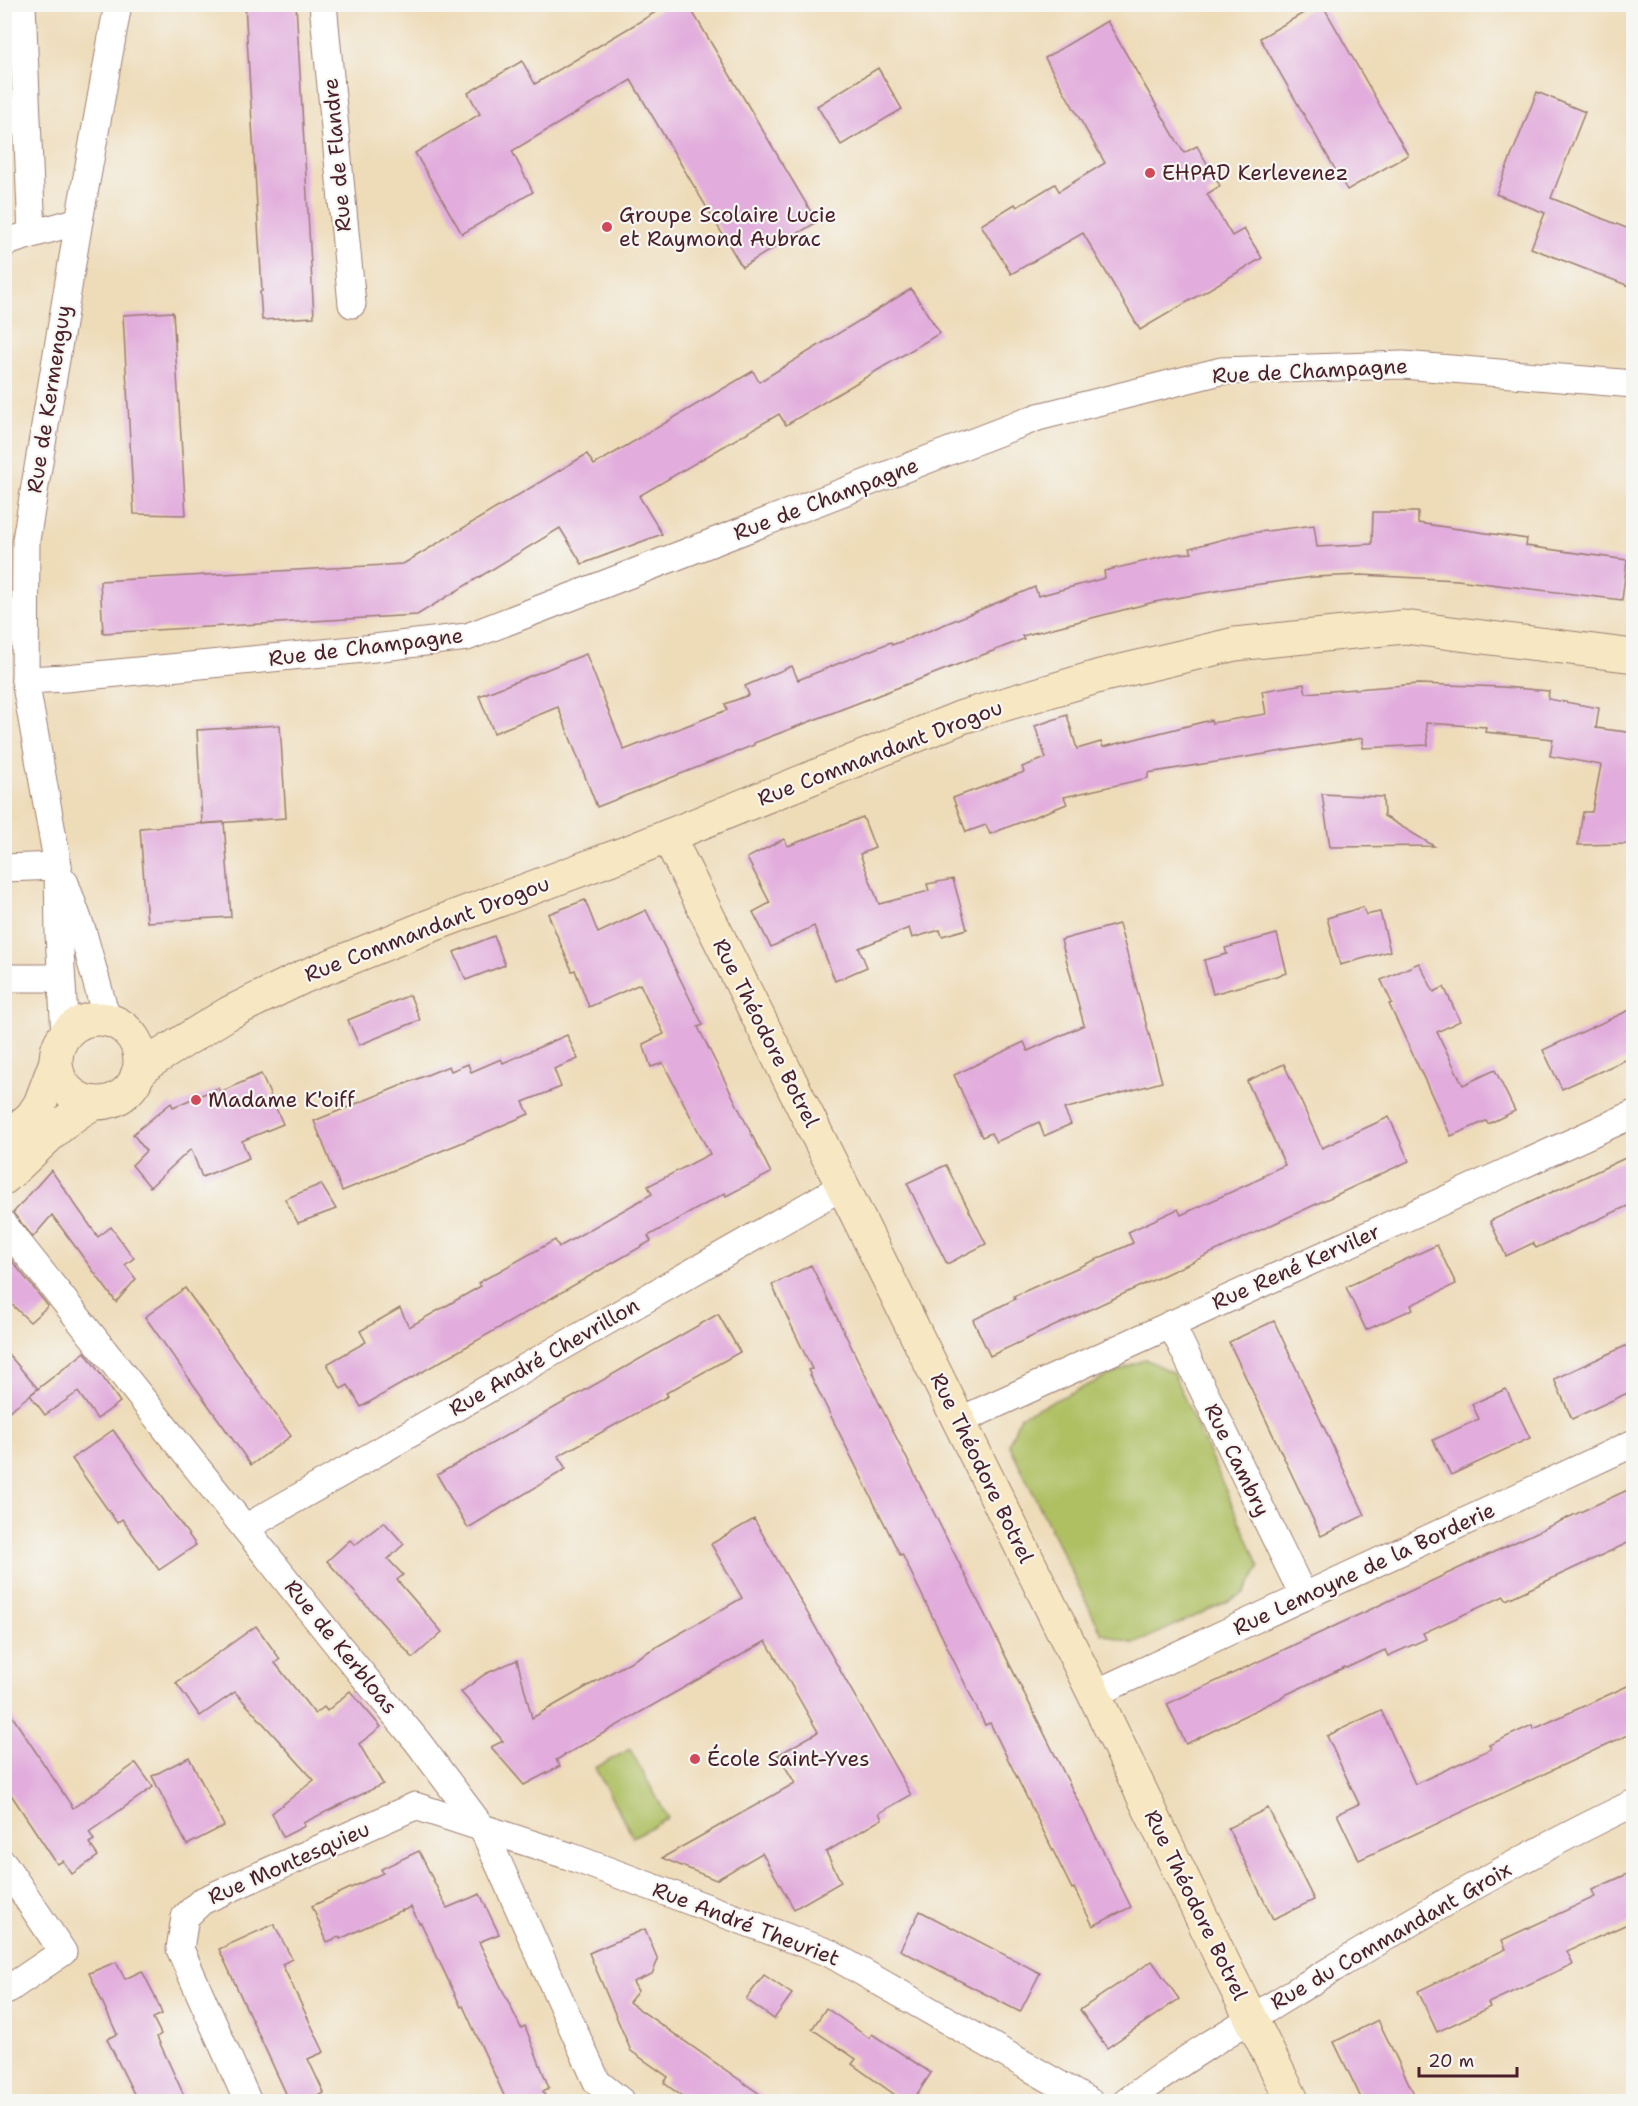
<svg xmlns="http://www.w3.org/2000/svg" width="1638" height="2106" viewBox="0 0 1638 2106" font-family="'Shantell Sans',sans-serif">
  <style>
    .green { fill: #afc064; stroke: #7c7048; stroke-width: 1.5 }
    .building { fill: #e2addd }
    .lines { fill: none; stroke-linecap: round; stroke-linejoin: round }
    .street-casing { stroke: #9c7e72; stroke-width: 29 }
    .secondary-casing { stroke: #9c7e72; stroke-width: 35 }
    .street { stroke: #fff; stroke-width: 27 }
    .secondary { stroke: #f7e8c3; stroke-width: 33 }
    .poi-dot { fill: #d1495b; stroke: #f6f6f2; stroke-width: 2 }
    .labels { text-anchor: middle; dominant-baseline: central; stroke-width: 4.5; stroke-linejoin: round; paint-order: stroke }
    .street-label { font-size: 21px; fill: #4a1f2b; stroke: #f6f6f2 }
    .poi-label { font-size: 21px; fill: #4a1f2b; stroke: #f6f6f2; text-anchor: start }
  </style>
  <rect width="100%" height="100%" fill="#f6f6f2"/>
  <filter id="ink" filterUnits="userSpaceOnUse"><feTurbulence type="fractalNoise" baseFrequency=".0167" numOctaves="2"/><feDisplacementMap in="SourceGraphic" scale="12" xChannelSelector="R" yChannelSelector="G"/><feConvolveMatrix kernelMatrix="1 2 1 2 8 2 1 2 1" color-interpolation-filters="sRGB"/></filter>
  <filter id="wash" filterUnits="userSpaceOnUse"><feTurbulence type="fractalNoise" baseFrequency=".008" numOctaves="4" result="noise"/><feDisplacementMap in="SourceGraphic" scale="24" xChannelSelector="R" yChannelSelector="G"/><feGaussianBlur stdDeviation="1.35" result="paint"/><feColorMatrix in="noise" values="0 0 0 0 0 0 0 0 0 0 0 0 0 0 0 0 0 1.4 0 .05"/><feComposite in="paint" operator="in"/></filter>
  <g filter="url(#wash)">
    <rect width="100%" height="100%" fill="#eedcb9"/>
    <g class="green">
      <polygon points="1145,1359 1173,1373 1260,1567 1244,1594 1134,1644 1102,1634 1009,1444 1020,1416"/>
      <polygon points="630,1749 668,1818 633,1837 595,1768"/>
    </g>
    <g id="blocks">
      <g class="building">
        <polygon points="245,4 296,4 314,317 262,320 260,292 262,291"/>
        <polygon points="669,4 688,4 817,222 742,267 631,80 512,151 533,192 462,234 415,153 480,114 468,93 522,61 535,84"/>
        <polygon points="1319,4 1322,4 1408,155 1347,190 1260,38"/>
        <polygon points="1107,21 1184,153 1197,146 1220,186 1207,194 1232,236 1244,229 1262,258 1140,330 1083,233 1011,274 981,225 1015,204 1017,207 1055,184 1059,191 1105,163 1045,58"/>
        <polygon points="878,68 902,109 841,145 817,106"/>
        <polygon points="1537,92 1585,112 1551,198 1634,231 1634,288 1531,248 1545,213 1496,194"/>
        <polygon points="911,289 940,333 786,425 779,414 639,496 662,534 582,564 560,528 417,615 103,633 100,581 403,564 587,454 594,465 753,371 759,382"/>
        <polygon points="173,312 186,515 134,514 123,315"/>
        <polygon points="1373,512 1418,512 1418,523 1527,539 1526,546 1627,560 1622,600 1457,580 1361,575 1313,577 1238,587 1154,602 1022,636 1024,639 754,743 754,745 597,807 558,707 494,733 479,696 586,654 624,750 727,710 725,704 749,695 745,686 792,666 798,680 891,642 892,645 931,630 1035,587 1038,596 1105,578 1104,571 1176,554 1192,553 1190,548 1243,534 1314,525 1317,547 1372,544"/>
        <polygon points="1304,684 1306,693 1418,684 1503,687 1549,691 1548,699 1599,708 1596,728 1634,733 1634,807 1628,844 1578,845 1583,812 1592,812 1601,765 1550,756 1553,739 1485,732 1486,727 1426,723 1428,745 1363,748 1363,738 1148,773 1148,778 1064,797 1067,804 990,834 986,825 966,832 953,798 1024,772 1022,767 1046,758 1035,726 1067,715 1077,749 1101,742 1103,747 1211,720 1212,723 1266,714 1262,691"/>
        <polygon points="280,725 286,818 202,824 197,730"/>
        <polygon points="1322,794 1383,797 1384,816 1434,846 1330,847"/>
        <polygon points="863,817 875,848 860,854 879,904 929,891 927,884 953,879 967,929 942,936 940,930 912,938 909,928 859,948 867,967 835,981 814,926 771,947 753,912 770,903 747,858 784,839 788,846"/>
        <polygon points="224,822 231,917 147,922 140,828"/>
        <polygon points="585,900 598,933 646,910 703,1025 698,1027 771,1173 726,1196 725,1193 648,1236 651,1241 361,1407 348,1385 341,1389 327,1364 366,1342 360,1331 400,1308 409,1327 481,1286 478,1283 555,1240 559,1247 652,1194 648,1186 710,1154 663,1063 651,1067 643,1044 664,1034 640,984 589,1007 575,970 572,971 548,914"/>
        <polygon points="1363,907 1366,915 1380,912 1390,951 1340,965 1327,918"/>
        <polygon points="1119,924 1162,1082 1064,1109 1071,1124 1044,1136 1039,1122 996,1142 991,1133 982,1137 954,1075 1024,1042 1028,1051 1084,1025 1061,940"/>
        <polygon points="1277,934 1287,973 1213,994 1204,960 1227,954 1225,948"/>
        <polygon points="494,936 505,965 466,980 454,952"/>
        <polygon points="1419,963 1434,992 1444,987 1460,1021 1437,1032 1463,1085 1495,1070 1515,1111 1488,1124 1486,1121 1451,1136 1389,1004 1392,1003 1381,980"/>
        <polygon points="410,995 420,1020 359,1045 348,1020"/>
        <polygon points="1634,1008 1634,1056 1562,1089 1543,1050"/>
        <polygon points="567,1035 578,1059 554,1069 561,1087 523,1102 529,1114 456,1145 342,1191 314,1121 449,1066 451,1071 468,1064 471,1072 501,1059 503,1063"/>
        <polygon points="1284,1064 1322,1148 1389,1117 1409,1161 990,1356 973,1320 1015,1299 1014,1296 1133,1243 1128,1232 1178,1209 1181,1215 1264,1177 1263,1175 1285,1165 1247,1081"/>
        <polygon points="261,1074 283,1124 242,1141 249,1158 202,1177 191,1149 150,1187 132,1165 146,1151 133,1134 171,1103 173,1107 218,1088 220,1092"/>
        <polygon points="1634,1154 1634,1203 1536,1248 1533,1243 1506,1256 1490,1221"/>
        <polygon points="946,1165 986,1244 947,1264 907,1183"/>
        <polygon points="51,1170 98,1237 111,1227 134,1258 125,1265 136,1279 116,1302 52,1215 33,1237 13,1213"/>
        <polygon points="321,1184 336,1209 298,1223 285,1199"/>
        <polygon points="1437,1245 1456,1284 1411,1305 1413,1309 1366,1330 1346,1287"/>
        <polygon points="4,1251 48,1306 30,1322 4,1297"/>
        <polygon points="811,1265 887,1419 1131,1907 1093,1926 1074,1888 1072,1889 990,1723 985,1725 902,1554 900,1555 808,1370 812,1369 772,1285"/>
        <polygon points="185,1288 291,1436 251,1465 145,1317"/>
        <polygon points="718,1314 740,1352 666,1393 668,1396 558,1456 566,1469 468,1528 437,1475"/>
        <polygon points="1274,1321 1365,1515 1321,1536 1229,1342"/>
        <polygon points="1634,1342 1634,1390 1572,1419 1554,1379"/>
        <polygon points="4,1349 38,1389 4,1415"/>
        <polygon points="85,1352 120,1402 97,1419 78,1392 45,1415 30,1395"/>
        <polygon points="1506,1389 1530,1438 1451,1475 1433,1440 1479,1419 1472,1404"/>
        <polygon points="113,1430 196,1545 159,1570 122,1519 117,1523 72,1459"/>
        <polygon points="1634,1487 1634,1540 1506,1600 1504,1596 1423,1633 1426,1639 1388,1656 1385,1650 1346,1668 1345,1667 1285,1695 1285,1696 1186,1744 1167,1704"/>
        <polygon points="754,1519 911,1795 879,1813 882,1819 826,1852 841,1882 794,1909 762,1853 716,1880 662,1858 795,1783 778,1755 818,1732 766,1641 556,1760 560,1766 524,1785 491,1747 503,1741 461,1692 485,1674 517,1660 532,1718 742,1598 711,1544"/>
        <polygon points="384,1522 404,1544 388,1559 403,1575 397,1580 442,1632 413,1658 327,1561 350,1540 355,1545"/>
        <polygon points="256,1626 280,1659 275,1663 315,1714 324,1707 327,1711 350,1691 381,1727 359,1744 383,1784 303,1823 305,1826 283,1837 272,1813 314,1780 235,1692 200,1716 176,1683"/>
        <polygon points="1634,1683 1634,1732 1359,1860 1337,1814 1359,1804 1327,1736 1381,1710 1415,1784 1491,1749 1489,1745 1532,1725 1534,1729"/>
        <polygon points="4,1704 73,1808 136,1763 153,1787 89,1832 94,1840 89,1843 98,1856 72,1874 63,1861 57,1864 4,1784"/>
        <polygon points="189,1757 224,1826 187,1845 152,1776"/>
        <polygon points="1268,1808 1314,1900 1273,1919 1228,1828"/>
        <polygon points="419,1851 447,1908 480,1894 499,1934 479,1942 521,2028 525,2026 549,2088 543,2091 548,2102 507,2102 463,2006 461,2007 421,1923 419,1923 411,1907 402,1911 402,1910 340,1939 339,1937 327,1942 312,1906 383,1873 381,1869"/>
        <polygon points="1634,1871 1634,1921 1567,1951 1573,1964 1488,2003 1490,2007 1437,2032 1418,1991 1506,1949 1502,1940 1595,1897 1592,1890"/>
        <polygon points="920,1911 1040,1973 1020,2012 900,1950"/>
        <polygon points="274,1924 292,1959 282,1964 324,2052 308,2059 324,2093 308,2102 290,2102 219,1949"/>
        <polygon points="645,1929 658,1960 652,1974 633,1982 638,1991 629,2002 771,2102 690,2102 664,2083 668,2077 631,2051 589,1953"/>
        <polygon points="1152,1961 1179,1999 1107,2048 1080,2010"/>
        <polygon points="116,1962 125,1979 142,1971 155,1996 162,2014 153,2018 161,2034 157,2037 187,2102 138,2102 107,2039 117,2034 89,1973"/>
        <polygon points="764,1975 792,1994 774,2019 746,1999"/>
        <polygon points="826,2008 869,2038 872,2034 931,2073 912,2102 905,2102 852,2064 856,2059 812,2029"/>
        <polygon points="1378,2020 1414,2094 1399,2102 1363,2102 1334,2042"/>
      </g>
    </g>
  </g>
  <g filter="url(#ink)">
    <use href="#blocks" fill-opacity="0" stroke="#9c7e72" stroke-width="1.5"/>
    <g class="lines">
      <g class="street-casing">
        <g id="street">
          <polyline points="323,4 352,304"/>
          <polyline points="32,234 79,221"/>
          <polyline points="4,243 32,234 22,4"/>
          <polyline points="25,680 66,678 374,648 467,637 1038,417 1221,371 1403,365 1634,384"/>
          <polyline points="4,868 58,866"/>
          <polyline points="65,883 83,933 104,1009 111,1021"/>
          <polyline points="4,978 61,978"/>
          <polyline points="65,1034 59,935 58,866 25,680 26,540 79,221 118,4"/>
          <polyline points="4,1225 333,1639 417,1741 483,1829 597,2082 622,2102"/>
          <polyline points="1171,1324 1304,1597"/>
          <polyline points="959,1421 1634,1114"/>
          <polyline points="245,1528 843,1186"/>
          <polyline points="1094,1694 1634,1443"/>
          <polyline points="4,1864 63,1952 4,1992"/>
          <polyline points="248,2102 180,1949 185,1917 202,1901 415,1806 569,1856 829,1953 1090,2102"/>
          <path d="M1126 2102C1187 2056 1252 2018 1316 1979 1419 1916 1525 1855 1634 1803"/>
        </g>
      </g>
      <g class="secondary-casing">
        <g id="secondary">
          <polyline points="668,836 859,1219 1094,1694 1226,1968 1293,2102"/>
          <circle cx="98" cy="1061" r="42"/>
          <polyline points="137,1075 150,1062 229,1013 303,977 427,927 631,851 962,717 1100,676 1235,644 1404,627 1634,656"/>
          <polyline points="4,1141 32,1116 40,1104 55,1064"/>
          <path d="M4 1178C33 1153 59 1121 94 1103"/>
        </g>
      </g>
      <use href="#street" class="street"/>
      <use href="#secondary" class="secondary"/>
    </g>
  </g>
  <g class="poi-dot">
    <circle cx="1150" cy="173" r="6"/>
    <circle cx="607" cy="227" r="6"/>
    <circle cx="196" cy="1100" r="6"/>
    <circle cx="695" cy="1759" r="6"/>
  </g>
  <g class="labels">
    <g class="street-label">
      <text transform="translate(337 155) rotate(-95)">Rue de Flandre</text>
      <text transform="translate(1310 371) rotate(-3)">Rue de Champagne</text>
      <text transform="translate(49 399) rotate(-81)">Rue de Kermenguy</text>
      <text transform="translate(826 499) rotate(-21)">Rue de Champagne</text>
      <text transform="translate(366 647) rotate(-7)">Rue de Champagne</text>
      <text transform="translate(880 753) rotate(-21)">Rue Commandant Drogou</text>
      <text transform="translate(427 929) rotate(-21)">Rue Commandant Drogou</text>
      <text transform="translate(766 1033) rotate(63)">Rue Théodore Botrel</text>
      <text transform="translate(1296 1267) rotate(-24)">Rue René Kerviler</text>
      <text transform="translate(544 1357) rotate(-30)">Rue André Chevrillon</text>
      <text transform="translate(1237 1460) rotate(64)">Rue Cambry</text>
      <text transform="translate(982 1468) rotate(64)">Rue Théodore Botrel</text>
      <text transform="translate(1364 1569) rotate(-25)">Rue Lemoyne de la Borderie</text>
      <text transform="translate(341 1647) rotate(51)">Rue de Kerbloas</text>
      <text transform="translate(289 1863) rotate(-24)">Rue Montesquieu</text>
      <text transform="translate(1196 1905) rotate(64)">Rue Théodore Botrel</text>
      <text transform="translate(746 1924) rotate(21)">Rue André Theuriet</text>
      <text transform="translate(1391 1936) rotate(-30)">Rue du Commandant Groix</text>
    </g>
    <g class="poi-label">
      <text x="1162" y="173">EHPAD Kerlevenez</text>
      <text x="619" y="215">Groupe Scolaire Lucie<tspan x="619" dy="24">et Raymond Aubrac</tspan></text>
      <text x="208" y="1100">Madame K'oiff</text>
      <text x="707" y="1759">École Saint-Yves</text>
    </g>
  </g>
  <rect width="1638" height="2106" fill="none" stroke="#f6f6f2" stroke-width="24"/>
  <path d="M1419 2067v9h98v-9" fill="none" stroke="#4a1f2b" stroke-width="3"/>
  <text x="1428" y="2067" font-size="18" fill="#4a1f2b" stroke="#f6f6f2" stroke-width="4.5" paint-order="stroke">20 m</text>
</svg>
